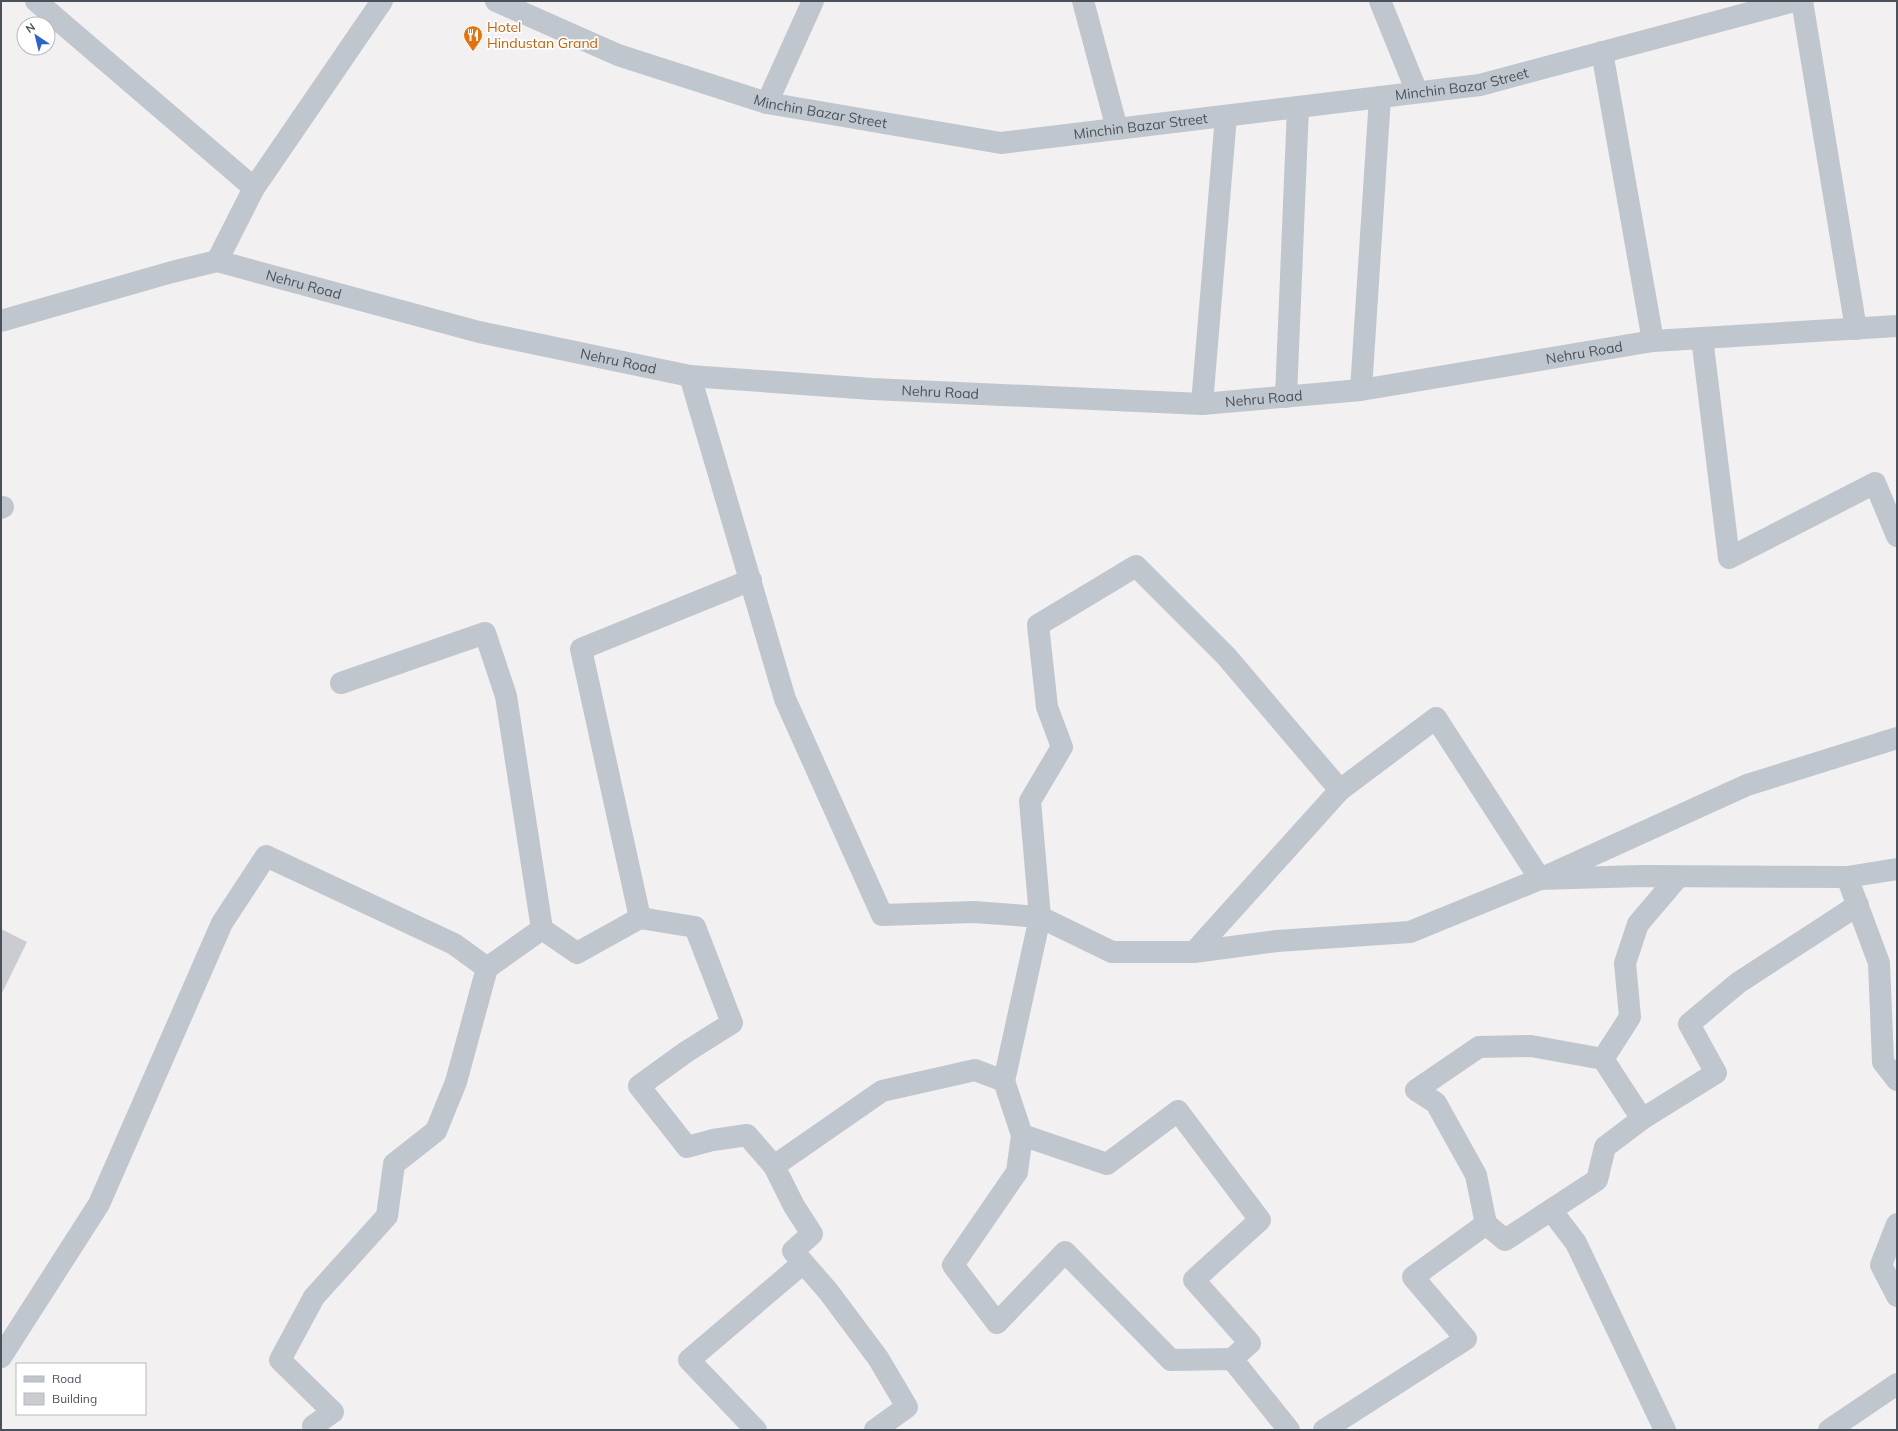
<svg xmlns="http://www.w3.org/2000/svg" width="1898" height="1431" viewBox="0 0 1898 1431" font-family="Mulish,sans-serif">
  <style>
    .building { fill: #cbccd2 }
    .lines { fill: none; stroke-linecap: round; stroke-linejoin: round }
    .minor { stroke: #c0c6cd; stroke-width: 22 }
    .tertiary { stroke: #c0c6cd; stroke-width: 22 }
    .labels { text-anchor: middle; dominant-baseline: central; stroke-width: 3.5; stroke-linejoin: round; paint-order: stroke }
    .food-label { font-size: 14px; fill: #c56008; stroke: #fff; text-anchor: start }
    .street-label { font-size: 14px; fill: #4a515b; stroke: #fff }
  </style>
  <rect width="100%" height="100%" fill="#f2f0f0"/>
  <polygon class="building" points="1,929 27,942 1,995"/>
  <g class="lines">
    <g class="minor">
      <polyline points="36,1 254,188"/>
      <path id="s1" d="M496 1 618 55 767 103 1001 143 1480 85 1794 1"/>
      <polyline points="1083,1 1117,129"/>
      <polyline points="1380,1 1417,92"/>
      <polyline points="1802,1 1856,329"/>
      <polyline points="1602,52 1653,341"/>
      <polyline points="767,103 813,1"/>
      <polyline points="1702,338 1729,558 1875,483 1897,536"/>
      <polyline points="690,376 785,699 882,915 974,912 1040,917 1112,952 1194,952 1277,941 1410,932 1540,879 1641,876 1847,877 1879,963 1883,1062 1897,1080"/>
      <polyline points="1361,390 1380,97"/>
      <polyline points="1286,397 1298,107"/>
      <polyline points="1202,404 1226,116"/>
      <polyline points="1,508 3,507"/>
      <polyline points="341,683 485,633 506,696 542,929"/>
      <polyline points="1847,877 1897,869"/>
      <polyline points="640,918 581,649 751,580"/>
      <polyline points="1194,952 1340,790 1436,718 1540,879 1747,785 1897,738"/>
      <polyline points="487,968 542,929 577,953 640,918 695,927 732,1023 686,1052 639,1086 687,1147 713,1140 747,1135 774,1166"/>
      <polyline points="1004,1081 1040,917 1030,801 1062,747 1047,707 1038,625 1136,566 1226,656 1340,790"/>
      <polyline points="1642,1119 1716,1073 1689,1024 1738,983 1858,905"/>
      <polyline points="1022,1135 1107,1164 1178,1111 1260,1220 1194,1280 1250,1343 1232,1359"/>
      <polyline points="1551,1210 1576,1243 1665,1430"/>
      <polyline points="1486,1224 1476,1175 1436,1103 1416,1090 1479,1047 1531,1046 1603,1059"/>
      <polyline points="1897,1224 1881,1265 1897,1296"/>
      <polyline points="1,1357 99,1204 222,923 266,856 454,944 487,968 456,1082 436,1131 394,1164 387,1216 314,1297 280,1360 333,1412 313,1426 315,1430"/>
      <polyline points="756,1430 689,1360 803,1263"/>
      <polyline points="875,1430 907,1407 878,1358 828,1291 793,1251 812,1234 794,1206 774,1166 882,1091 975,1070 1004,1081 1022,1135 1017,1172 953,1265 997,1323 1065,1252 1171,1360 1232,1359 1289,1430"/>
      <polyline points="1324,1430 1466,1339 1413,1277 1486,1224 1505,1240 1597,1180 1605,1147 1642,1119 1603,1059 1630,1017 1625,963 1638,924 1678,877"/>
      <polyline points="1829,1430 1897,1384"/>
    </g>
    <g class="tertiary">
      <polyline points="217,261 254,188 382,1"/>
      <path id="s2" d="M1 321 172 272 217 261 479 332 690 376 872 389 1202 404 1361 390 1653 341 1897 326"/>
    </g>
  </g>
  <defs>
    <g id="restaurant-pin" transform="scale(1)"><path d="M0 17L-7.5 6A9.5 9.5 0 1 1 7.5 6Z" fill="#e8710a" stroke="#fff"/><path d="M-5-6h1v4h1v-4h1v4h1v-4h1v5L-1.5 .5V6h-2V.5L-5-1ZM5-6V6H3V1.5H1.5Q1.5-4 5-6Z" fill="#fff"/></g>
  </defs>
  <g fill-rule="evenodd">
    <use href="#restaurant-pin" x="473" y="35"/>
  </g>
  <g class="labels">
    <g class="food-label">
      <text x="487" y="27">Hotel<tspan x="487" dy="16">Hindustan Grand</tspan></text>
    </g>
    <g class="street-label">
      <text stroke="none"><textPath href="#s1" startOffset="992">Minchin Bazar Street</textPath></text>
      <text stroke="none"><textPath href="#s1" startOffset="344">Minchin Bazar Street</textPath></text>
      <text stroke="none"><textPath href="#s1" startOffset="668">Minchin Bazar Street</textPath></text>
      <text stroke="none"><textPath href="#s2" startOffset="314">Nehru Road</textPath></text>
      <text stroke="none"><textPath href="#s2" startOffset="1610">Nehru Road</textPath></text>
      <text stroke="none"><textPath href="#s2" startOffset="638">Nehru Road</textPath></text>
      <text stroke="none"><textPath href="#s2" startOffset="962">Nehru Road</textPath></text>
      <text stroke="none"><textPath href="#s2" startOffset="1286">Nehru Road</textPath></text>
    </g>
  </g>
  <rect width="1898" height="1431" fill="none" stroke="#4a515b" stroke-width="4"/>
  <rect x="16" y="1363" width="130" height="52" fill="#ffffff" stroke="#b7b9bd"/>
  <rect x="24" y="1376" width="20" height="6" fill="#c0c6cd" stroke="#b7b9bd"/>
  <text x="52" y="1383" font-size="12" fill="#4a515b">Road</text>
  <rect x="24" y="1393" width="20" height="12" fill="#cbccd2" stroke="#b7b9bd"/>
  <text x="52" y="1403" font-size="12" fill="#4a515b">Building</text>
  <g transform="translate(36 36) rotate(325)"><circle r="19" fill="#ffffff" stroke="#b7b9bd"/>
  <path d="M0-3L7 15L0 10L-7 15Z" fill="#2e60ce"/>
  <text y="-6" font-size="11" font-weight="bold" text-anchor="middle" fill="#4a515b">N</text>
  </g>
</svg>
